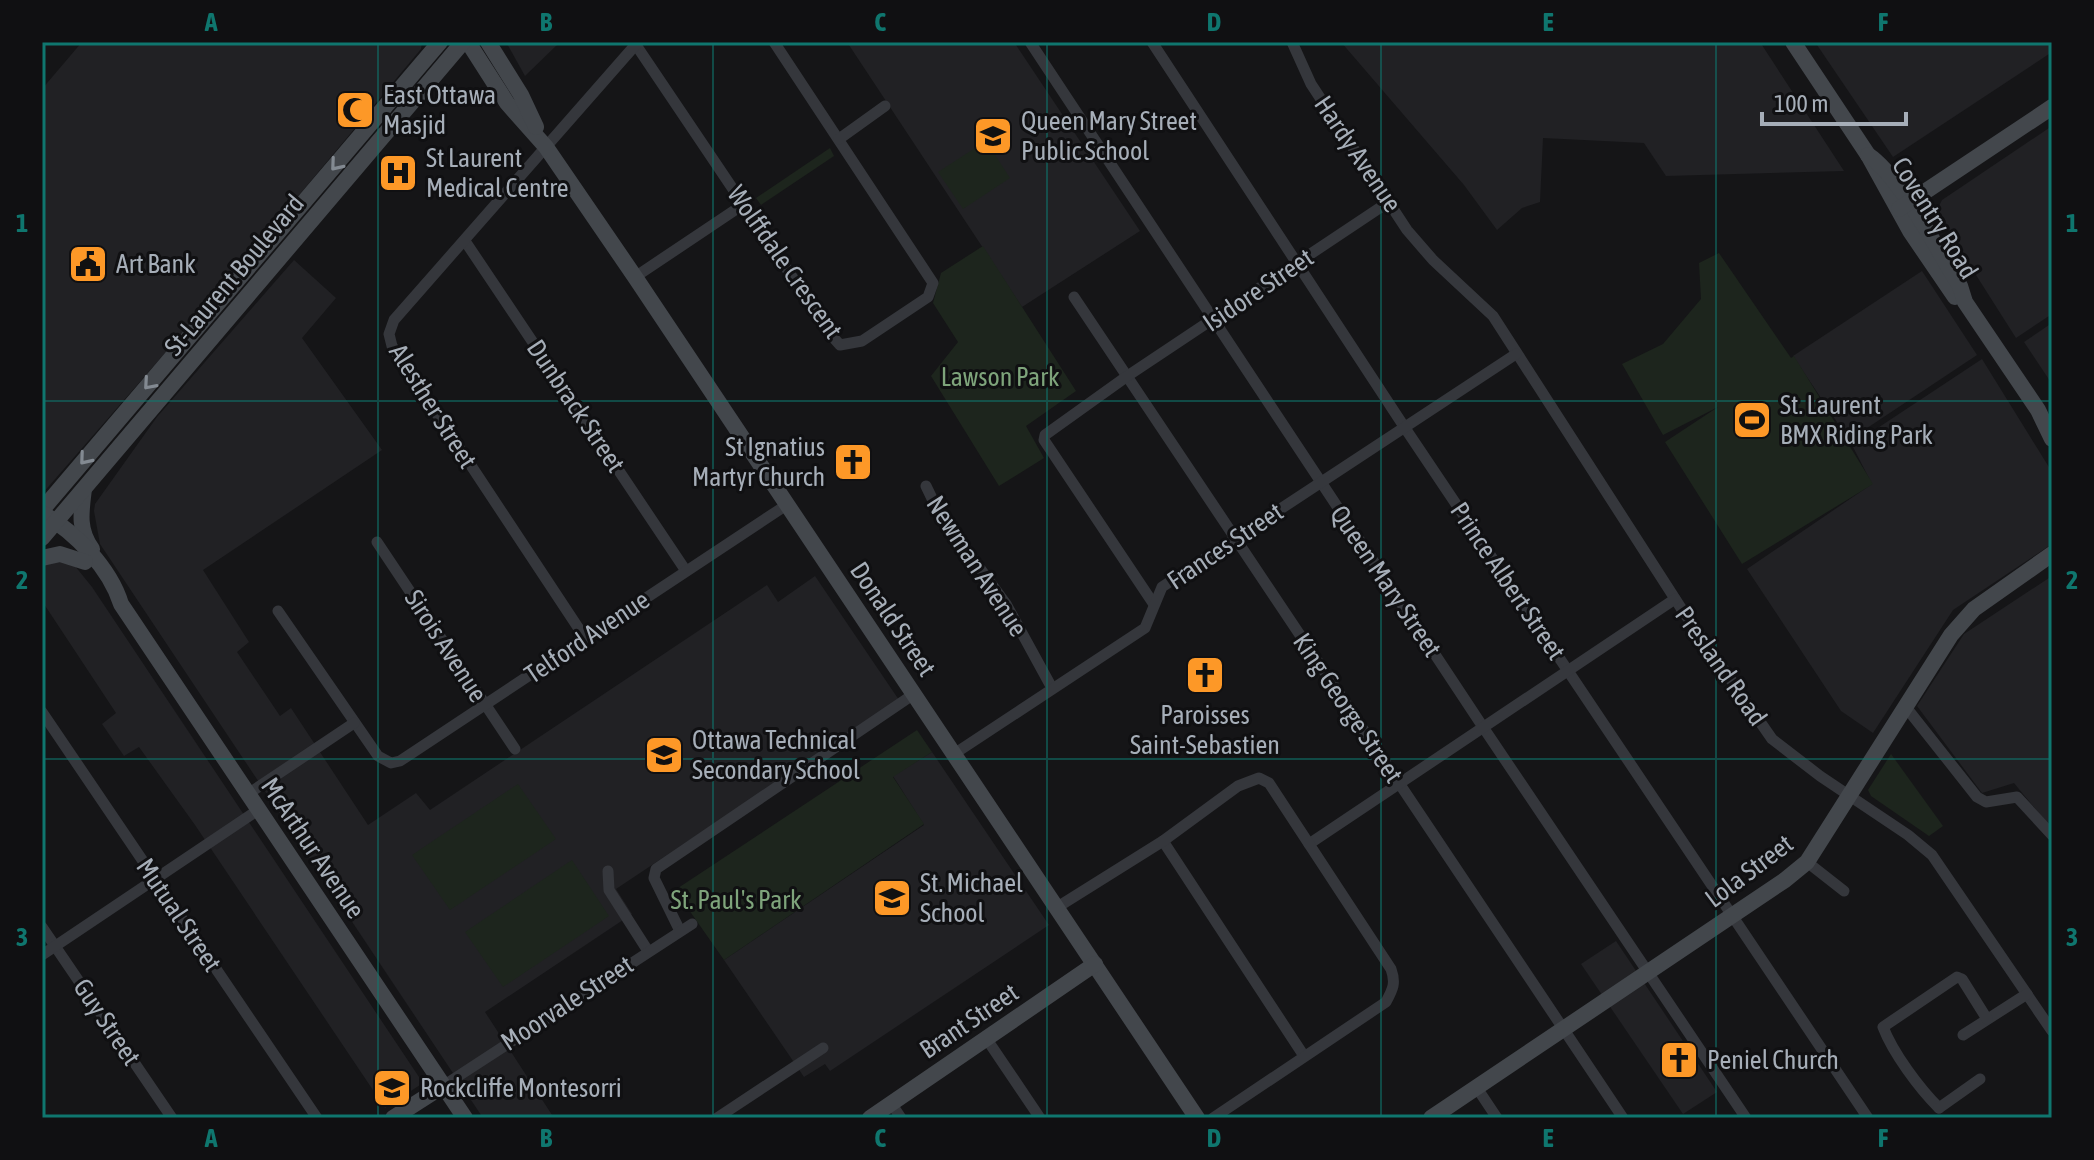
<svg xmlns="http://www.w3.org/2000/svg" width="2094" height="1160" viewBox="0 0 2094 1160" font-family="'Asap Condensed',sans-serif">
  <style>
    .built { fill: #212124 }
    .green { fill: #1d251d }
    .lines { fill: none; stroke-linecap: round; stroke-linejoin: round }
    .street { stroke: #35373c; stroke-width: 11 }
    .secondary { stroke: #43474c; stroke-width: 16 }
    .oneway { stroke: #838a92 }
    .grid { fill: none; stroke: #0f766e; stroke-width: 2; stroke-opacity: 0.55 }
    .labels { text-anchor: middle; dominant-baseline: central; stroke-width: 6; stroke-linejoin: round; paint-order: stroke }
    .poi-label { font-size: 26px; fill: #a6aeb8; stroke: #101012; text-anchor: start }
    .street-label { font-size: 26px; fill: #a6aeb8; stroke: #101012 }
    .park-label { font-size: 26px; fill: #7ea47b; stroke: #101012 }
    .neatline { fill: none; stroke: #0f766e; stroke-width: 3 }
    .grid-label { font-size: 26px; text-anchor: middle; font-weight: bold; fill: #0f766e }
  </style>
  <rect width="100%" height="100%" fill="#151517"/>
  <g class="built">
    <polygon points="82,42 422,42 421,49 214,297 42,494 42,89"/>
    <polygon points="506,42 560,42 525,76"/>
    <polygon points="847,42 1014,42 1140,231 1022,307"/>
    <polygon points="1341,42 1760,42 1844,171 1666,176 1644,143 1543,138 1540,202 1522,208 1497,230 1464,185"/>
    <polygon points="1815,42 2052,42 2052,52 1893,157"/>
    <polygon points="2052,126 2052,314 2016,338 1936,212 1942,200"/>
    <polygon points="294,260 336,298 302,338 382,450 203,570 249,642 237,652 280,716 291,708 368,825 416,793 430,810 767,585 778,602 815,576 899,700 616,889 632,914 485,1012 554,1118 483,1118 100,544 94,511 95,504 157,417"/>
    <polygon points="1922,271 1977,355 1849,440 1793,356"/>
    <polygon points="2052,323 2052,384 2024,342"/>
    <polygon points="1982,359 2052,472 2052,544 1953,610 1873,733 1841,711 1747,569 1872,484 1852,445"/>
    <polygon points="58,561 75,566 92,587 423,1083 385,1108 195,825 139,747 124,756 102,724 116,713 42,601 42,565"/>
    <polygon points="2052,576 2052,829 2014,783 1982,793 1917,706 1964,634"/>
    <polygon points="932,752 1049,925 830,1071 825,1064 804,1077 724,960 924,825 893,776"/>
    <polygon points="1616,941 1717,1092 1683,1114 1581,964"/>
  </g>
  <g class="green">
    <polygon points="986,141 1010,178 963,209 938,172"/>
    <polygon points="830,148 834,156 761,205 756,198"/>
    <polygon points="983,246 1076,391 1026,426 1044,458 999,486 931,376 958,342 933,303 941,273"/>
    <polygon points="1719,253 1791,358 1794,356 1873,484 1742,564 1665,442 1718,407 1663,435 1622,364 1663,344 1701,299 1699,263"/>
    <polygon points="917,730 932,752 893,777 924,824 724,960 675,890"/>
    <polygon points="1891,754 1943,826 1929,836 1871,796 1868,790"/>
    <polygon points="518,784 556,839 450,910 412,855"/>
    <polygon points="572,860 609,916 503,987 465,932"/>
  </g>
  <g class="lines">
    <g class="street">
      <polyline points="1030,42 1483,727 1746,1118"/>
      <polyline points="1152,42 1405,428 1868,1118"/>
      <polyline points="1292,42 1311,84 1407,230 1433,260 1493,316 1681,608 1772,739 1820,776 1908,835 1932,855 2052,1031"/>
      <polyline points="636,45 832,336 840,345 862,341 928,297 933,283 774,42"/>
      <polyline points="839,139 885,106"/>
      <polyline points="465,241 686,571"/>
      <polyline points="635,277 744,204"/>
      <polyline points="1074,297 1623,1118"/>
      <polyline points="926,486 938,511 1006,604 1052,688"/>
      <polyline points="377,542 515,749"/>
      <polyline points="1153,603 1044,440 1045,435 1126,377 1390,201"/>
      <polyline points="278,611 378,756 391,763 400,761 788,504"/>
      <polyline points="585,638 392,346 389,334 394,320 638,42"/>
      <polyline points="1905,706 1977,797 1986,802 2017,797 2052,835"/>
      <polyline points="42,712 317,1118"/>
      <polyline points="954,754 1145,628 1162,587 1516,354"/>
      <polyline points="248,794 354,723"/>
      <polyline points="1163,841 1304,1056"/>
      <polyline points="1309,844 1675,599"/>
      <polyline points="1807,862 1844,891"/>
      <polyline points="608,871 609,890 648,951"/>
      <path d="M1056 908 1163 841 1238 786 1259 778 1269 783 1391 969C1396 983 1393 989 1386 1002L1213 1118"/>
      <polyline points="42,927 172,1118"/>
      <polyline points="680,931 654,878 656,869 914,694"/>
      <polyline points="42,955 258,810"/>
      <polyline points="1963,1035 2027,994"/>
      <polyline points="986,1038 1040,1118"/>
      <polyline points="443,1086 692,924"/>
      <polyline points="1477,1088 1497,1118"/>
      <polyline points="891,1103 901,1118"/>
      <path d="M1939 1108C1919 1088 1893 1053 1883 1027L1957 977 1962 979 1987 1019"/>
      <polyline points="1939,1108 1980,1079"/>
      <polyline points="717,1118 823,1048"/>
    </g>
    <g class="secondary">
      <polyline points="468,42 507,103 546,147 635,277 1197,1118"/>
      <polyline points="488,42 521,95 536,127"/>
      <polyline points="1793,42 1868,155 1910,231 1955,297"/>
      <path d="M1868 155C1900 176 1938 251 1960 286L1965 302 2038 410 2052 439"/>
      <polyline points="1899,209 2052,107"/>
      <path d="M84 489C81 512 78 530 92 549"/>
      <polyline points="42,510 440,42"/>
      <path d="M42 513C75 532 110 568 121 604L465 1118"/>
      <polyline points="42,538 463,42"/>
      <polyline points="42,558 60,554 85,562"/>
      <polyline points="393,1118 443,1086"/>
      <polyline points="870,1118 1095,964"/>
      <polyline points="1431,1118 1785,880 1807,862 1951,635 1974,609 2052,554"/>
    </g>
  </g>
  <defs><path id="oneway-chevron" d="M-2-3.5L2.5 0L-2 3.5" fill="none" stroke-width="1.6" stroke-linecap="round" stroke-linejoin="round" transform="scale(2)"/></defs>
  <g class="oneway">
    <use href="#oneway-chevron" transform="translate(336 165) rotate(130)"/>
    <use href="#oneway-chevron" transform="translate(149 384) rotate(131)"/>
    <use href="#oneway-chevron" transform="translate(85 459) rotate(130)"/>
  </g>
  <path class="grid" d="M378 42V1118M713 42V1118M1047 42V1118M1381 42V1118M1716 42V1118M42 401H2052M42 759H2052"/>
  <defs>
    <g id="mosque-square" transform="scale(2)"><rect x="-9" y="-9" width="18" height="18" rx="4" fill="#fd9827" stroke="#101012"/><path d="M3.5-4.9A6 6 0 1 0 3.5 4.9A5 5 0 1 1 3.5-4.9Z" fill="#111"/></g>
    <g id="school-square" transform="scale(2)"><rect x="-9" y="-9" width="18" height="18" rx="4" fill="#fd9827" stroke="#101012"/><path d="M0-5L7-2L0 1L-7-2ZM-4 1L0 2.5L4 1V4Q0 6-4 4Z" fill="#111"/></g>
    <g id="hospital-square" transform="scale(2)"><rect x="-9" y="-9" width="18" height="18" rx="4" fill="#fd9827" stroke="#101012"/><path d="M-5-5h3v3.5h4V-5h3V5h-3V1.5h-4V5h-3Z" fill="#111"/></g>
    <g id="civic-square" transform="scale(2)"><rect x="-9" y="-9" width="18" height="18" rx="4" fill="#fd9827" stroke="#101012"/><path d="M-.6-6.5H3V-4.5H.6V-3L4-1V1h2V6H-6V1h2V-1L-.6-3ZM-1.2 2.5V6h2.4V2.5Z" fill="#111"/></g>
    <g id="stadium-square" transform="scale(2)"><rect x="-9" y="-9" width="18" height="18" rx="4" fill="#fd9827" stroke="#101012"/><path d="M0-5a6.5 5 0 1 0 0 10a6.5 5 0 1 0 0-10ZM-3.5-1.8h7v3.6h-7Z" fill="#111"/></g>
    <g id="church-square" transform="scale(2)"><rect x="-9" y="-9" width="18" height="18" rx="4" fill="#fd9827" stroke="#101012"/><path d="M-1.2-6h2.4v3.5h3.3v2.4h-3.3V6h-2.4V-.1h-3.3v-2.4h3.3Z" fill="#111"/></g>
  </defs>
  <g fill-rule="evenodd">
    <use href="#mosque-square" x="355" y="110"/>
    <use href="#school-square" x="993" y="136"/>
    <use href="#hospital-square" x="398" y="173"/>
    <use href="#civic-square" x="88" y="264"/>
    <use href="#stadium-square" x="1752" y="420"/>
    <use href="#church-square" x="853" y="462"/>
    <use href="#church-square" x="1205" y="675"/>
    <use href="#school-square" x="664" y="755"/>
    <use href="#school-square" x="892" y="898"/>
    <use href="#church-square" x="1679" y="1060"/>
    <use href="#school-square" x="392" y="1088"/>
  </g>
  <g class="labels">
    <g class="poi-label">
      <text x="383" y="95">East Ottawa<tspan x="383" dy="30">Masjid</tspan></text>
      <text x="1021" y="121">Queen Mary Street<tspan x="1021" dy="30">Public School</tspan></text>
      <text x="426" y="158">St Laurent<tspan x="426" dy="30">Medical Centre</tspan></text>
      <text x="116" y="264">Art Bank</text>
      <text x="1780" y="405">St. Laurent<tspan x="1780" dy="30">BMX Riding Park</tspan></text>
      <text x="825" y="447" text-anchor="end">St Ignatius<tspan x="825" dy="30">Martyr Church</tspan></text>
      <text x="1205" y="715" text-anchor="middle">Paroisses<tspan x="1205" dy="30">Saint-Sebastien</tspan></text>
      <text x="692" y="740">Ottawa Technical<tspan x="692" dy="30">Secondary School</tspan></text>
      <text x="920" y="883">St. Michael<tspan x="920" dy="30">School</tspan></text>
      <text x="1707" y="1060">Peniel Church</text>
      <text x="420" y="1088">Rockcliffe Montesorri</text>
    </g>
    <g class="street-label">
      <text transform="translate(1358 154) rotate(56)">Hardy Avenue</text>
      <text transform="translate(1935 218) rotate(58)">Coventry Road</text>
      <text transform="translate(785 262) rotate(55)">Wolffdale Crescent</text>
      <text transform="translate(234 275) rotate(-50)">St-Laurent Boulevard</text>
      <text transform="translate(1258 290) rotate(-34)">Isidore Street</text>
      <text transform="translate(433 406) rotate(58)">Alesther Street</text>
      <text transform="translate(576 406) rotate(56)">Dunbrack Street</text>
      <text transform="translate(1225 546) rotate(-34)">Frances Street</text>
      <text transform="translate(977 566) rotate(57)">Newman Avenue</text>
      <text transform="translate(1386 581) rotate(56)">Queen Mary Street</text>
      <text transform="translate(1508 581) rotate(56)">Prince Albert Street</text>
      <text transform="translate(893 619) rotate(56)">Donald Street</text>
      <text transform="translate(587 637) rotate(-34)">Telford Avenue</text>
      <text transform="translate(446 646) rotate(57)">Sirois Avenue</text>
      <text transform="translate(1721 666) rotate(55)">Presland Road</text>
      <text transform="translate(1348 708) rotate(56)">King George Street</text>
      <text transform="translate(313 848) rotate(56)">McArthur Avenue</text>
      <text transform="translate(1749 871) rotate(-37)">Lola Street</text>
      <text transform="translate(179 915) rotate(56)">Mutual Street</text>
      <text transform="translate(567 1003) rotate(-33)">Moorvale Street</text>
      <text transform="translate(969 1021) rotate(-34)">Brant Street</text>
      <text transform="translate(107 1022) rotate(56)">Guy Street</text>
    </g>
    <g class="park-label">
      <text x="1000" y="377">Lawson Park</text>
      <text x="736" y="900">St. Paul's Park</text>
    </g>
  </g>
  <rect width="2094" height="1160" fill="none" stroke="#101012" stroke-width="88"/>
  <path d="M1762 112v12h144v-12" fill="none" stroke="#a6aeb8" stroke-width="4"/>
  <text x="1774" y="112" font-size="24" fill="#a6aeb8" stroke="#101012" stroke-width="6" paint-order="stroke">100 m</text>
  <rect x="44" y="44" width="2006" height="1072" class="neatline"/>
  <g class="grid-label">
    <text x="211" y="31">A</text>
    <text x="546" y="31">B</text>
    <text x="880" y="31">C</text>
    <text x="1214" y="31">D</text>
    <text x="1548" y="31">E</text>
    <text x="1883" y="31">F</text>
    <text x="22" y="232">1</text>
    <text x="2072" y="232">1</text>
    <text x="22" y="589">2</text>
    <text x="2072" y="589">2</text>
    <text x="22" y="946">3</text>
    <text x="2072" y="946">3</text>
    <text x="211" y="1147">A</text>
    <text x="546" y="1147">B</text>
    <text x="880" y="1147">C</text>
    <text x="1214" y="1147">D</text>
    <text x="1548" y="1147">E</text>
    <text x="1883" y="1147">F</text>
  </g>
</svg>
